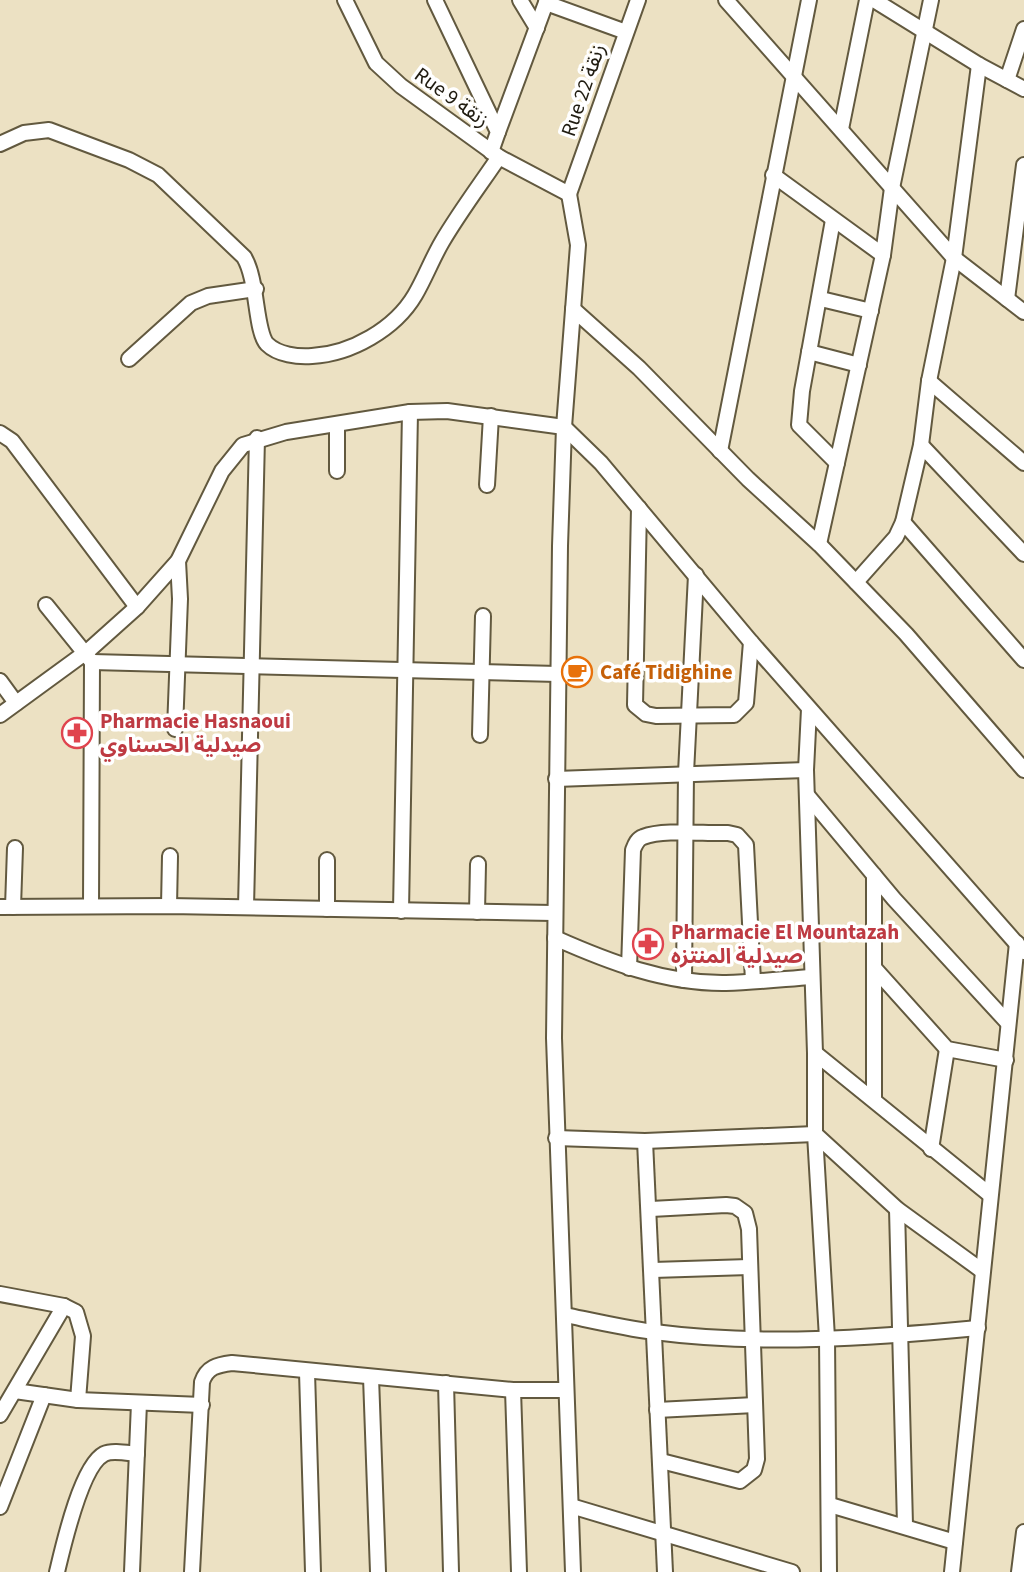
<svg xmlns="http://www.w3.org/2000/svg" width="1024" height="1572" viewBox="0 0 1024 1572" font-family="'Source Sans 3','Noto Sans Arabic',sans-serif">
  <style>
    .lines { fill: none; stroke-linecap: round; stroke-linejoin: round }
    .minor-casing { stroke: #62593f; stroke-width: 18 }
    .minor { stroke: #fff; stroke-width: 14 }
    .labels { text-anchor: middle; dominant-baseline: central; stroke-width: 7; stroke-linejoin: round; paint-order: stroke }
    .street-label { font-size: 21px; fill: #201c11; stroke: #fff }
    .food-label { font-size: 21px; font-weight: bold; fill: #c56008; stroke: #fff; text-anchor: start }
    .health-label { font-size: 21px; font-weight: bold; fill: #be3a42; stroke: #fff; text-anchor: start }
  </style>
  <rect width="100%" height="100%" fill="#ece1c3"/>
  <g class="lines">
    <g class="minor-casing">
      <g id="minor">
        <polyline points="345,0 376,63 401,86 499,157 569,194"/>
        <polyline points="435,0 498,132 491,152"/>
        <polyline points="520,0 537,28"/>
        <polyline points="726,0 954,258 1024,312"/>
        <polyline points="874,0 979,65 1024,89"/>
        <polyline points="546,3 626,32"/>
        <polyline points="1007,80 1024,29"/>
        <polyline points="841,129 867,0"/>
        <polyline points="498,132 547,0"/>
        <path d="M0 144 24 133 49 130 129 160 158 175 244 257C258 280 255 331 267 344 278 355 298 357 312 356 351 354 395 329 415 295 425 278 432 259 442 242 459 213 480 185 499 157"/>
        <polyline points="773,175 883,255"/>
        <polyline points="569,194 578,245 564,427 560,546 554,1038 573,1572"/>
        <polyline points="569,194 638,0"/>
        <polyline points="833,220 802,391 799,425 837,463"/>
        <polyline points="821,299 871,311"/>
        <polyline points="1007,299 1024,165"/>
        <polyline points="573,309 639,368 748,479 819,544 906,634 1024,770"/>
        <polyline points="809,352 859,365"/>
        <polyline points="129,359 191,303 208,296 256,289"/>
        <polyline points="929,381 1024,463"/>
        <polyline points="0,433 12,441 137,607"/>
        <polyline points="921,445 1024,554"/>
        <polyline points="720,451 809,0"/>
        <polyline points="337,471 337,425"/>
        <polyline points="487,485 491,416"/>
        <polyline points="639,508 635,705 646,714 656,716 734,715 746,703 751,642"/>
        <polyline points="903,522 1024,660"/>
        <polyline points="819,544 883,255 892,188 931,0"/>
        <polyline points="856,582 896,537 903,522 921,445 929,381 954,258 979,65"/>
        <polyline points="46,605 92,662 91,906"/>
        <polyline points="92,662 558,674"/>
        <polyline points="0,681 16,703"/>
        <polyline points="809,709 806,770 815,1053 815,1134 827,1338 829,1572"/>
        <polyline points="0,715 89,650 137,607 178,561 222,471 243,445 286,432 410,412 447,411 564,427 601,463 751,642 1024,952"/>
        <polyline points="175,729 180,599 178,561"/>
        <polyline points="480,735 483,616"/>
        <polyline points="556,779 806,770"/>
        <polyline points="807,795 894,899 1008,1023"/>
        <polyline points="874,875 874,1098"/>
        <polyline points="169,906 170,856"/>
        <polyline points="0,907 169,906 554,913"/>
        <polyline points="13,907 15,848"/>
        <polyline points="246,907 257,438"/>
        <polyline points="327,909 327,860"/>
        <polyline points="401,911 410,412"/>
        <polyline points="477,912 478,864"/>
        <path d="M555 938C609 962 666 984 726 983 755 982 784 979 812 977"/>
        <path d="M629 968 633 850C635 845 637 839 643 837 664 829 705 834 728 833L737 835 746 845 753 981"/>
        <polyline points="876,970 947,1049 1006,1060"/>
        <polyline points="684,980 686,773 696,575"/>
        <polyline points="815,1053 989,1194"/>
        <polyline points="556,1138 645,1141 815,1134 897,1209 981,1270"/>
        <polyline points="645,1141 665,1572"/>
        <polyline points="931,1149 947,1049"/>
        <polyline points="651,1209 726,1205 735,1206 745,1213 749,1229 757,1459 754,1470 740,1481 661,1461"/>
        <polyline points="897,1209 905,1525"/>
        <polyline points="653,1270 749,1267"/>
        <polyline points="0,1294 64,1306 76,1312 83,1336 78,1400"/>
        <path d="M565 1315C594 1321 624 1328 654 1332 761 1346 871 1338 978 1328"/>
        <polyline points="307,1372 313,1572"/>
        <polyline points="371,1377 378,1572"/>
        <polyline points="446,1383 451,1572"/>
        <polyline points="513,1390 519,1572"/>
        <polyline points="15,1391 78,1400 202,1405"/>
        <polyline points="657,1410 755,1405"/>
        <polyline points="0,1415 64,1306"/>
        <polyline points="830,1505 955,1542"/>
        <polyline points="571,1506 792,1572"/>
        <polyline points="0,1507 44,1395"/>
        <path d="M57 1572C63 1547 81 1466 104 1454 112 1450 127 1453 137 1454"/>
        <polyline points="132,1572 139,1403"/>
        <path d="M192 1572 202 1382C207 1367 217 1365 232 1363L513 1390H566"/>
        <polyline points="952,1572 1017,943"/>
        <polyline points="1019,1572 1024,1532"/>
      </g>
    </g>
    <use href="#minor" class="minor"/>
  </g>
  <defs>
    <g id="cafe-ring" transform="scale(1.575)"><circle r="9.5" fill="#fff" stroke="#e8710a" stroke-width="1.5"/><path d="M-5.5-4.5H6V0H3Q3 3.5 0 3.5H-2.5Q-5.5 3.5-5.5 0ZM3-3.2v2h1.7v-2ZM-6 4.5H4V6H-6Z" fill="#e8710a"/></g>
    <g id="pharmacy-ring" transform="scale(1.575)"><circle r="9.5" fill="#fff" stroke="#e0444e" stroke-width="1.5"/><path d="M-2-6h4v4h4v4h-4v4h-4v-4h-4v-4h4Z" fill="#e0444e"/></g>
  </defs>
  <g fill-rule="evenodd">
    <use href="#cafe-ring" x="577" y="672"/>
    <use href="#pharmacy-ring" x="77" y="733"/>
    <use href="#pharmacy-ring" x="648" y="944"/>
  </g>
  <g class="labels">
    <g class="street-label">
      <text transform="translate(583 90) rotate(-71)">Rue 22 زنقة</text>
      <text transform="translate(452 97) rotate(36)">Rue 9 زنقة</text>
    </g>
    <g class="food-label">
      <text x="600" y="672">Café Tidighine</text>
    </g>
    <g class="health-label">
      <text x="100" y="721">Pharmacie Hasnaoui<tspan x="100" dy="24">صيدلية الحسناوي</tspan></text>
      <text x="671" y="932">Pharmacie El Mountazah<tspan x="671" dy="24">صيدلية المنتزه</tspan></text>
    </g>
  </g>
</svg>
